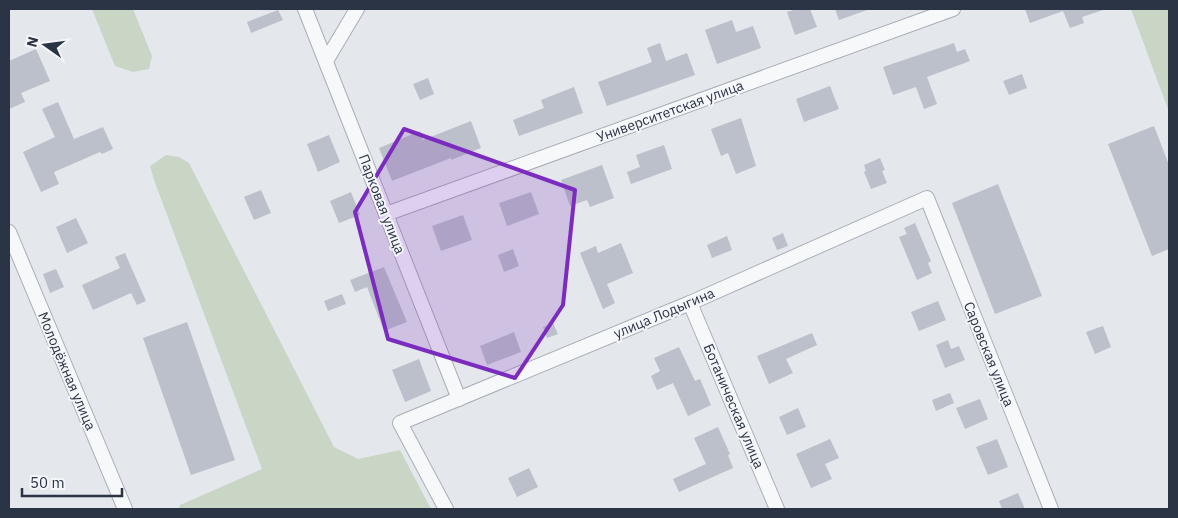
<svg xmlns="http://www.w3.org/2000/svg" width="1178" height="518" viewBox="0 0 1178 518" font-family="'IBM Plex Sans',sans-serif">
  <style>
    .green { fill: #c9d6c5 }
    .building { fill: #bbc0ca }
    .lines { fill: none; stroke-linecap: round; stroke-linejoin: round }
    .minor-casing { stroke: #a9aeb7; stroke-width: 16 }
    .minor { stroke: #f7f8fa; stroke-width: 14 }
    .marked { fill: #7b2cbf; fill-opacity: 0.2; stroke: #7b2cbf; stroke-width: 4; stroke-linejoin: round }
    .labels { text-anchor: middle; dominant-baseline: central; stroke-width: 4; stroke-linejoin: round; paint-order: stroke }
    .street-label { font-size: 14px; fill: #2b3445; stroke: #f4f6f9 }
  </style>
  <rect width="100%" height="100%" fill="#e4e7ec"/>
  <g class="green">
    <polygon points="92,9 133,9 152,56 149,69 133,72 115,66"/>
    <polygon points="1131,9 1169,9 1169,112"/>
    <polygon points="166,155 179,157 189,163 334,447 358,459 400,450 431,509 179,509 180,505 262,469 154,180 150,166"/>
  </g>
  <g class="building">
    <polygon points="797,9 810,9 817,27 795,35 787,12"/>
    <polygon points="835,9 867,9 867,10 839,20"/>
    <polygon points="1025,9 1102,9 1103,10 1082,17 1084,23 1070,28 1063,11 1030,23"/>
    <polygon points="278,10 283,20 251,33 247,22"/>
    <polygon points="732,20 736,32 753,26 761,48 717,64 705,30"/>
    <polygon points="660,43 666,61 687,53 695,75 607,106 598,82 652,62 647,48"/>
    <polygon points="954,43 957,52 965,49 970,61 927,77 937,104 924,109 916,87 893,95 883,67"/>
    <polygon points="36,49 50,81 21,93 25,102 9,109 9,61"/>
    <polygon points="1022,74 1027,88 1009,95 1003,81"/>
    <polygon points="428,78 434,94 420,100 413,84"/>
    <polygon points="830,86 839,109 804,122 796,99"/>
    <polygon points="574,87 583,113 519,136 513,120 544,108 541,100"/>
    <polygon points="58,102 74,139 103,127 113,149 102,154 100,152 54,172 59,184 41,192 23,152 55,137 42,109"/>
    <polygon points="741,118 756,166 736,174 728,153 721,156 711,129"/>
    <polygon points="471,121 481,148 451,160 451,158 392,181 379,148 420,131 423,140"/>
    <polygon points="1154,126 1169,165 1169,249 1152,256 1108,144"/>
    <polygon points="329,135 340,162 318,172 307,144"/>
    <polygon points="664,145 672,169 631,184 627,172 640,167 636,155"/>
    <polygon points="880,158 885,170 882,171 887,183 871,189 864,172 866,171 864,165"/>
    <polygon points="602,165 614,198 590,207 587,200 570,206 561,180"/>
    <polygon points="998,184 1042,296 995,314 952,203"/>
    <polygon points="261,190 271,213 254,220 244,197"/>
    <polygon points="351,192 360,215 339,223 330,201"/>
    <polygon points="531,192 539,214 507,226 499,203"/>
    <polygon points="463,215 472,240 441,251 432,226"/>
    <polygon points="76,218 88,243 67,253 56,227"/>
    <polygon points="915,223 931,261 928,263 932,273 917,280 899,237 907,234 904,228"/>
    <polygon points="783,233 788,246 777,250 772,238"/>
    <polygon points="727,236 732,250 712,258 707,245"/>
    <polygon points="621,243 633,273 607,284 615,303 603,309 580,253 596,246 598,253"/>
    <polygon points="513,249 519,266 504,272 498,255"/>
    <polygon points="125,253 146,301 137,305 131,293 93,310 82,285 120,268 115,257"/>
    <polygon points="384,267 407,322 384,331 367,287 355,292 350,280"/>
    <polygon points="56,269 64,287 50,293 43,274"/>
    <polygon points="342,294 346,304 328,311 324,301"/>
    <polygon points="938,301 946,320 919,331 911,312"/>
    <polygon points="187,322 235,460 191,475 143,338"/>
    <polygon points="553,323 558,334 547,338 543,327"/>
    <polygon points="1103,326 1111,347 1095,354 1086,332"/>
    <polygon points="514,332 521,352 487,365 480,346"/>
    <polygon points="812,333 817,345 786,359 793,373 769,384 757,356"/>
    <polygon points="948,340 951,349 959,346 965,360 945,368 936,345"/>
    <polygon points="679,347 695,381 700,379 711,405 688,416 673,383 657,390 651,376 660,371 654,358"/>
    <polygon points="419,359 431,391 405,402 392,370"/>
    <polygon points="950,393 954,403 936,411 932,400"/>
    <polygon points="980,399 988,419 965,429 956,408"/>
    <polygon points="798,408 806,427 787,435 779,417"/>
    <polygon points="718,427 730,454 728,455 733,468 679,492 673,479 706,464 694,438"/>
    <polygon points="830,439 839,458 825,464 832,479 811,488 796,454"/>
    <polygon points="997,439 1008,467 988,475 976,447"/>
    <polygon points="529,468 538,487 517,497 508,478"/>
    <polygon points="1018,493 1025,509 1002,509 999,501"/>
  </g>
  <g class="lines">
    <g class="minor-casing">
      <g id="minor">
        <polyline points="305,9 459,399"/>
        <polyline points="326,61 357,9"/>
        <polyline points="386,214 953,9"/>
        <polyline points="9,232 125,509"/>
        <polyline points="690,303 777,509"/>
        <polyline points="446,509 400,423 690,303 927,198 1051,509"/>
      </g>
    </g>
    <use href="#minor" class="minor"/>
  </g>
  <path class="marked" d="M404 129 575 190 563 305 515 378 388 339 355 212Z"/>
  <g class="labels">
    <g class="street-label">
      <text transform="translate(670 111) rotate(-20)">Университетская улица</text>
      <text transform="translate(382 204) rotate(69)">Парковая улица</text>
      <text transform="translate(664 313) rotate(-23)">улица Лодыгина</text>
      <text transform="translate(989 354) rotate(68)">Саровская улица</text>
      <text transform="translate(67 371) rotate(67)">Молодёжная улица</text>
      <text transform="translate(734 406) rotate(67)">Ботаническая улица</text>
    </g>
  </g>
  <rect width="1178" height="518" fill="none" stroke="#2b3445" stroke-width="20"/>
  <g transform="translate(45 45) rotate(284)" stroke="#f4f6f9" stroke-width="4" paint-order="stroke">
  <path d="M0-4L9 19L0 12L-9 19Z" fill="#2b3445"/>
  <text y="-8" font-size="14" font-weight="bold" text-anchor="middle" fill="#2b3445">N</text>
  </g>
  <path d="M22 488v8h100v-8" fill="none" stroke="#2b3445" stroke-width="2.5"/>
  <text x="30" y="488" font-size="15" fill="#2b3445" stroke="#f4f6f9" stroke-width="4" paint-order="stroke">50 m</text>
</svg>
